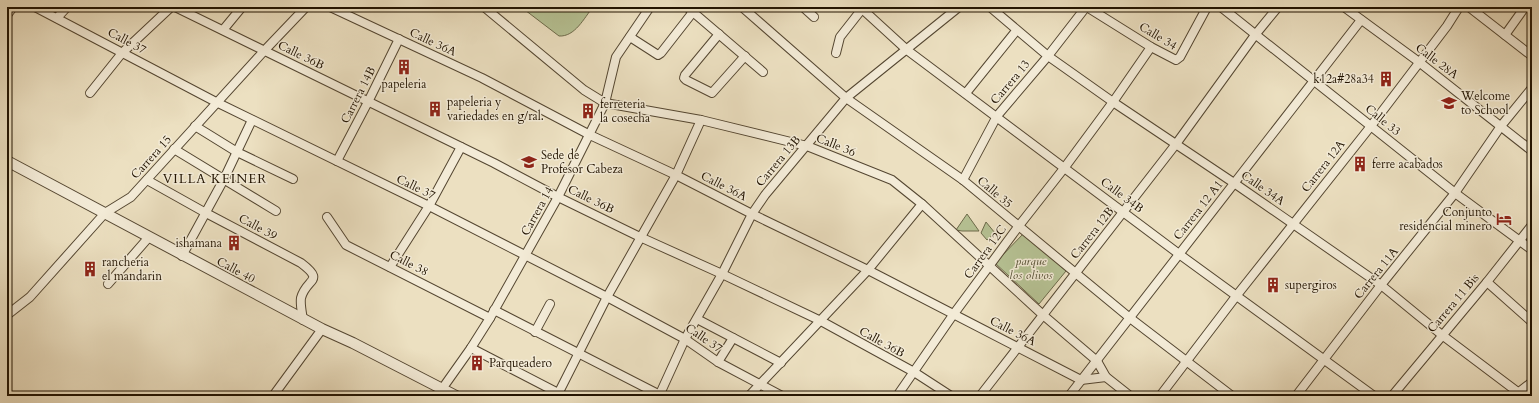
<svg xmlns="http://www.w3.org/2000/svg" width="1539" height="403" viewBox="0 0 1539 403" font-family="Cardo,serif">
  <style>
    .green { fill: #b6c294; stroke: #6c6a4a }
    .lines { fill: none; stroke-linecap: round; stroke-linejoin: round }
    .minor-casing { stroke: #544631; stroke-width: 10 }
    .tertiary-casing { stroke: #544631; stroke-width: 12 }
    .minor { stroke: #f3ebd7; stroke-width: 8 }
    .tertiary { stroke: #f3ebd7; stroke-width: 10 }
    .labels { text-anchor: middle; dominant-baseline: central; stroke-width: 3; stroke-linejoin: round; paint-order: stroke }
    .street-label { font-size: 12px; fill: #211301; stroke: #f3ebd7 }
    .poi-label { font-size: 12px; fill: #211301; stroke: #f3ebd7; text-anchor: start }
    .park-label { font-size: 12px; font-style: italic; fill: #555034; stroke: #f3ebd7 }
    .neighbourhood-label { font-size: 13px; letter-spacing: 1px; fill: #211301; stroke: #f3ebd7 }
  </style>
  <rect width="100%" height="100%" fill="#ece0c1"/>
  <filter id="stains"><feTurbulence type="fractalNoise" baseFrequency=".005" numOctaves="4"/><feColorMatrix values="0 0 0 0 .2 0 0 0 0 .09 0 0 0 0 .02 0 0 0 .5 -.17"/></filter>
  <radialGradient id="worn" r=".72"><stop offset=".6" stop-color="#630" stop-opacity="0"/><stop offset="1" stop-color="#630" stop-opacity=".3"/></radialGradient>
  <g class="green">
    <path d="M521 7H593C584 18 575 37 559 36Z"/>
    <polygon points="967,214 979,231 962,231 956,230"/>
    <polygon points="986,222 995,233 987,240 981,233"/>
    <polygon points="1024,233 1066,271 1039,304 995,263"/>
  </g>
  <g class="lines">
    <g class="minor-casing">
      <g id="minor">
        <polyline points="35,7 216,102 429,206 607,297 685,339 718,362 782,396"/>
        <polyline points="175,7 494,163 558,197 640,237 722,274 821,321 914,372 951,396"/>
        <polyline points="330,7 482,78 590,135 676,175 752,214 868,270 1081,380 1106,377"/>
        <polyline points="484,7 584,90 605,103 701,120 807,146 892,180 922,204 1043,315 1097,361 1106,377 1130,396"/>
        <polyline points="687,7 763,72"/>
        <polyline points="742,7 846,98 963,180 1130,318 1232,396"/>
        <polyline points="803,7 814,17"/>
        <polyline points="860,7 907,50 1179,254 1374,396"/>
        <polyline points="990,7 1048,56 1113,102 1234,183 1381,285 1442,335 1519,393"/>
        <polyline points="1087,7 1151,47 1176,60 1180,57 1207,7"/>
        <polyline points="1221,7 1455,193 1532,250"/>
        <polyline points="1344,7 1419,62 1532,151"/>
        <polyline points="1469,7 1532,56"/>
        <polyline points="7,15 13,7"/>
        <polyline points="57,18 67,7"/>
        <polyline points="223,30 242,7"/>
        <polyline points="719,34 685,75 684,78 686,80 712,93 745,56"/>
        <polyline points="1505,35 1525,7"/>
        <polyline points="630,37 658,55 661,53 693,12"/>
        <polyline points="836,53 840,37 862,9"/>
        <polyline points="90,93 122,53 171,7"/>
        <polyline points="966,93 1016,31"/>
        <polyline points="195,126 237,152 293,179"/>
        <polyline points="174,149 276,211"/>
        <polyline points="337,161 368,102 399,39"/>
        <path d="M147 180 206 213 301 263C326 282 306 278 301 298 300 304 302 313 303 320"/>
        <polyline points="963,180 997,116 1048,56 1086,7"/>
        <polyline points="327,217 346,245 490,318"/>
        <polyline points="182,256 224,179 252,120"/>
        <polyline points="390,267 429,206 461,147"/>
        <polyline points="1487,282 1532,322"/>
        <polyline points="108,284 149,237"/>
        <polyline points="494,310 662,396"/>
        <polyline points="7,315 30,297 105,213 131,197 264,51 306,7"/>
        <polyline points="697,319 781,363"/>
        <polyline points="535,332 550,304"/>
        <polyline points="471,348 564,396"/>
        <polyline points="718,362 733,338"/>
        <polyline points="273,396 322,329"/>
        <polyline points="437,396 471,348 490,318 558,197 605,103 616,57 650,7"/>
        <polyline points="557,396 607,297 676,175 701,120"/>
        <polyline points="659,396 685,339 722,274 752,214 765,195 846,98 959,7"/>
        <polyline points="749,396 868,270 922,204"/>
        <polyline points="897,396 953,315 1018,227 1065,167 1113,102 1151,47"/>
        <polyline points="980,396 1176,144 1255,35 1278,7"/>
        <polyline points="1069,396 1361,20"/>
        <polyline points="1160,396 1237,295 1371,126 1447,26 1459,7"/>
        <polyline points="1296,396 1381,285 1455,193 1501,126 1532,88"/>
        <polyline points="1392,396 1487,282 1532,225"/>
        <polyline points="1514,396 1532,382"/>
      </g>
    </g>
    <g class="tertiary-casing">
      <polyline id="tertiary" points="7,161 322,329 353,343 456,396"/>
    </g>
    <use href="#minor" class="minor"/>
    <use href="#tertiary" class="tertiary"/>
  </g>
  <defs>
    <g id="building-bare" transform="scale(1.2)"><path d="M-4-6H4V6H1V3H-1V6H-4ZM-2.5-4.3h1.7v1.8h-1.7ZM.8-4.3h1.7v1.8H.8ZM-2.5-1h1.7V.8h-1.7ZM.8-1h1.7V.8H.8Z" fill="#8f2418" stroke="#f3ebd7" stroke-width="2.5" paint-order="stroke"/></g>
    <g id="school-bare" transform="scale(1.2)"><path d="M0-5L7-2L0 1L-7-2ZM-4 1L0 2.5L4 1V4Q0 6-4 4Z" fill="#8f2418" stroke="#f3ebd7" stroke-width="2.5" paint-order="stroke"/></g>
    <g id="hotel-bare" transform="scale(1.2)"><path d="M-6-4.5h1.5V1H6V5H4.5V3h-9V5H-6ZM-4 0a1.8 1.8 0 1 1 3.6 0ZM.5 0V-2.5h3Q6-2.5 6 0Z" fill="#8f2418" stroke="#f3ebd7" stroke-width="2.5" paint-order="stroke"/></g>
  </defs>
  <g fill-rule="evenodd">
    <use href="#building-bare" x="404" y="67"/>
    <use href="#building-bare" x="1386" y="79"/>
    <use href="#school-bare" x="1449" y="103"/>
    <use href="#building-bare" x="435" y="109"/>
    <use href="#building-bare" x="588" y="111"/>
    <use href="#school-bare" x="529" y="162"/>
    <use href="#building-bare" x="1360" y="164"/>
    <use href="#hotel-bare" x="1504" y="219"/>
    <use href="#building-bare" x="234" y="243"/>
    <use href="#building-bare" x="90" y="269"/>
    <use href="#building-bare" x="1273" y="285"/>
    <use href="#building-bare" x="477" y="363"/>
  </g>
  <g class="labels">
    <g class="street-label">
      <text transform="translate(1158 36) rotate(31)">Calle 34</text>
      <text transform="translate(127 41) rotate(28)">Calle 37</text>
      <text transform="translate(433 42) rotate(25)">Calle 36A</text>
      <text transform="translate(301 55) rotate(26)">Calle 36B</text>
      <text transform="translate(1437 61) rotate(37)">Calle 28A</text>
      <text transform="translate(1010 82) rotate(-50)">Carrera 13</text>
      <text transform="translate(358 95) rotate(-63)">Carrera 14B</text>
      <text transform="translate(1383 120) rotate(39)">Calle 33</text>
      <text transform="translate(836 145) rotate(22)">Calle 36</text>
      <text transform="translate(151 157) rotate(-48)">Carrera 15</text>
      <text transform="translate(778 161) rotate(-50)">Carrera 13B</text>
      <text transform="translate(1323 166) rotate(-52)">Carrera 12A</text>
      <text transform="translate(724 186) rotate(27)">Calle 36A</text>
      <text transform="translate(416 187) rotate(26)">Calle 37</text>
      <text transform="translate(1263 188) rotate(35)">Calle 34A</text>
      <text transform="translate(995 192) rotate(40)">Calle 35</text>
      <text transform="translate(1122 195) rotate(37)">Calle 34B</text>
      <text transform="translate(591 199) rotate(26)">Calle 36B</text>
      <text transform="translate(1198 210) rotate(-52)">Carrera 12 A1</text>
      <text transform="translate(537 211) rotate(-61)">Carrera 14</text>
      <text transform="translate(258 227) rotate(28)">Calle 39</text>
      <text transform="translate(1092 233) rotate(-52)">Carrera 12B</text>
      <text transform="translate(985 252) rotate(-54)">Carrera 12C</text>
      <text transform="translate(409 263) rotate(27)">Calle 38</text>
      <text transform="translate(236 270) rotate(28)">Calle 40</text>
      <text transform="translate(1376 273) rotate(-51)">Carrera 11A</text>
      <text transform="translate(1453 303) rotate(-50)">Carrera 11 Bis</text>
      <text transform="translate(1013 331) rotate(27)">Calle 36A</text>
      <text transform="translate(704 338) rotate(34)">Calle 37</text>
      <text transform="translate(882 342) rotate(29)">Calle 36B</text>
    </g>
    <g class="poi-label">
      <text x="1374" y="79" text-anchor="end">k12a#28a34</text>
      <text x="404" y="84" text-anchor="middle">papeleria</text>
      <text x="1461" y="96">Welcome<tspan x="1461" dy="14">to School</tspan></text>
      <text x="447" y="102">papeleria y<tspan x="447" dy="14">variedades en g/ral.</tspan></text>
      <text x="600" y="104">ferreteria<tspan x="600" dy="14">la cosecha</tspan></text>
      <text x="541" y="155">Sede de<tspan x="541" dy="14">Profesor Cabeza</tspan></text>
      <text x="1372" y="164">ferre acabados</text>
      <text x="1492" y="212" text-anchor="end">Conjunto<tspan x="1492" dy="14">residencial minero</tspan></text>
      <text x="222" y="243" text-anchor="end">ishamana</text>
      <text x="102" y="262">rancheria<tspan x="102" dy="14">el mandarin</tspan></text>
      <text x="1285" y="285">supergiros</text>
      <text x="489" y="363">Parqueadero</text>
    </g>
    <g class="park-label">
      <text x="1031" y="261">parque<tspan x="1031" dy="14">los olivos</tspan></text>
    </g>
    <g class="neighbourhood-label">
      <text x="215" y="179">VILLA KEINER</text>
    </g>
  </g>
  <rect width="1539" height="403" fill="none" stroke="#ece0c1" stroke-width="24"/>
  <rect x="8" y="8" width="1523" height="387" fill="none" stroke="#211301" stroke-width="2"/>
  <rect x="12" y="12" width="1515" height="379" fill="none" stroke="#211301"/>
  <rect width="100%" height="100%" filter="url(#stains)"/>
  <rect width="100%" height="100%" fill="url(#worn)"/>
</svg>
